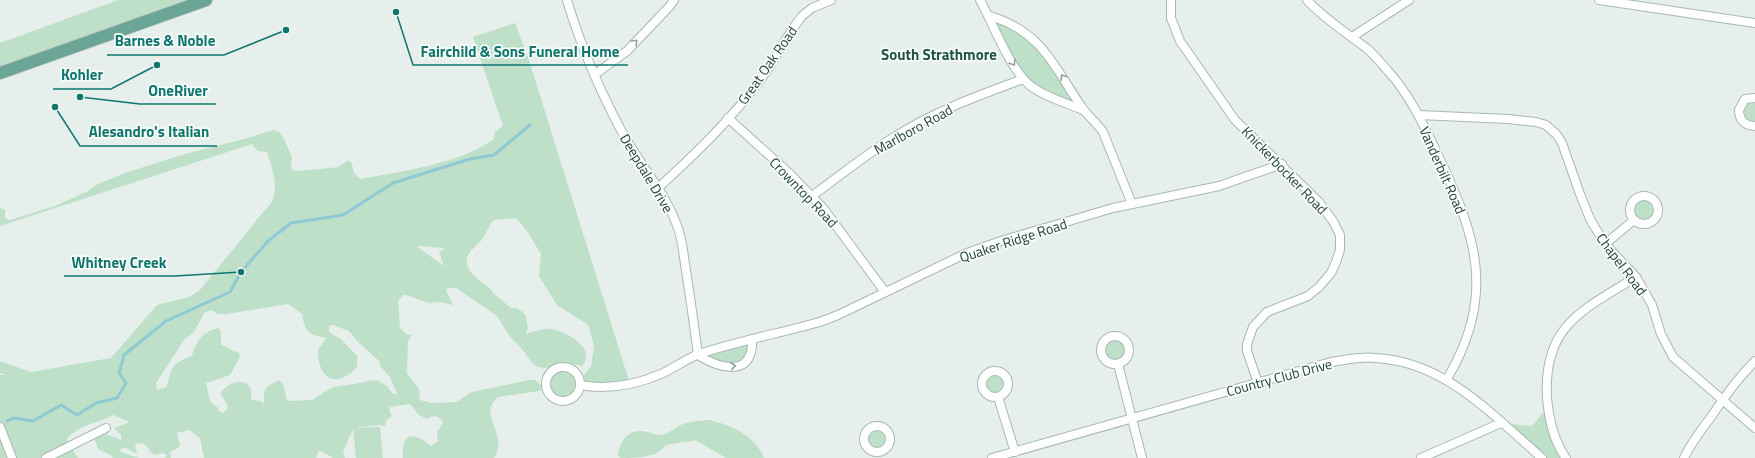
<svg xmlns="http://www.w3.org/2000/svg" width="1755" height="458" viewBox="0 0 1755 458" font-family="'Titillium Web',sans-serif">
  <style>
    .green { fill: #bfe0c8; fill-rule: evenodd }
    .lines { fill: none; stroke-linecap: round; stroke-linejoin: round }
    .stream { stroke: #8ec9d4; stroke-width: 3 }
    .minor-casing { stroke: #a8b8b2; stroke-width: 10 }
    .primary-casing { stroke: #c2cac8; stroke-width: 14 }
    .minor { stroke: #fff; stroke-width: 8 }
    .primary { stroke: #6aa596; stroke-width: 12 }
    .oneway { stroke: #92a09c }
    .labels { text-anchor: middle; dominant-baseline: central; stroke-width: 3.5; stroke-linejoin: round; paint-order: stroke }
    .street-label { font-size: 14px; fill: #24423a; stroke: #f7fbf9 }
    .neighbourhood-label { font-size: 15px; font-weight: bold; fill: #1f5548; stroke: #f7fbf9 }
    .leader { fill: none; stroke: #0f766e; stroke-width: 1.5 }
    .callout-dot { fill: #0f766e; stroke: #f7fbf9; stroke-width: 1.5 }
    .callout-label { font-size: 15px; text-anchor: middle; font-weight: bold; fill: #0f766e; stroke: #f7fbf9; stroke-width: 3.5; stroke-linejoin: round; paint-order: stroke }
  </style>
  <rect width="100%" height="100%" fill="#e6efeb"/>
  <g class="green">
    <polygon points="118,0 206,0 0,73 0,43"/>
    <polygon points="990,16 1037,43 1083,110 1068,104 1023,79"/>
    <path d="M515 23 528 57 630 384H588L583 378 586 372 591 367 594 346 588 325 557 305 539 276 541 254 527 231 516 218 494 220C488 226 488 231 483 238 480 243 474 247 470 252 458 269 481 281 492 290V292L511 308H517L525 314 528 327 526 334C533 332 544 328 551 329 565 331 598 348 582 366L570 364 556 365 546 368 537 367 529 359 523 350 511 338 496 315 456 288H449L446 290 453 305 440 302 429 303 406 295H403L398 301 400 328 406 334 412 335 408 341 407 373 419 389 420 400 432 403 456 402 472 392 529 380H535L542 386V389L539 391 498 397C476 417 510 433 494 458H403C401 432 414 431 431 446L438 441 437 432 443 423C440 416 434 414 427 419L419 415 410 404 390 407 389 410 392 416 386 421 385 426 379 425 355 428 380 427 383 458H356L353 429 343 452 345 458H333L319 450 316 458H204L200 438 189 430 177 433 180 445 178 448 170 452 171 458H165L167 455 162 453 154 455C145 448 149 442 135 444L137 454 126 448 120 449 121 452 139 458H113L111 455 98 449 95 440 96 438 106 434 121 440V435L114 428 130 422 113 415C96 424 80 424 67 439L68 443 78 458H0V375H6L0 373V361L31 372 111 358 157 305 189 297 200 290 264 211C283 195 273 172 267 152L258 151 252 144 0 226V208L5 210V218L10 220 55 206 88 191 98 184 128 172 185 154 248 138 273 130 279 132 283 137 292 157 291 164 293 171C297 171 334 168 338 167 342 165 346 162 349 160 356 167 349 172 361 179 402 171 460 164 494 139L495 132 503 126 473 37ZM416 246 445 248 439 252 444 266ZM288 304 302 314C305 332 309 335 326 338L318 350C318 368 326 388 348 375 351 373 356 370 357 366 358 364 357 359 357 356L341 339 329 332V326L333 325 349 331 357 341 379 361 381 367 390 377 397 394H393L387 386 379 381 372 380 355 384 333 387 312 400 287 401 283 384 279 380 268 386 264 391V404L261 401 251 400C255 376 232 378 221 392 221 399 229 402 227 410L223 413 219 411 218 408 210 401 206 383 230 375 239 359 240 353 233 351 221 344V333L219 328C203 331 195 342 192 356 184 359 173 363 171 371 169 377 169 381 166 387L157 390 156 383 184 340 194 332 204 313 211 310 218 314H226Z"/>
    <polygon points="1755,98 1755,126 1747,125 1740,106"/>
    <circle cx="1644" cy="210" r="14"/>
    <circle cx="1115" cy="350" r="14"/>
    <polygon points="752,339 753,349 738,367 698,355"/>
    <circle cx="563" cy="384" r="17"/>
    <circle cx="995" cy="384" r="13"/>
    <polygon points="1548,407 1566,458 1542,458 1501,423 1532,426"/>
    <path d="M708 420C730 424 756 436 764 458H726L695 440C686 443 677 442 667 445 662 447 660 452 655 454 644 458 632 458 620 458L618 455C619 442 628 430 642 431 649 431 654 436 661 435 669 434 675 427 683 424 691 421 700 421 708 420Z"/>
    <circle cx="877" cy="439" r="13"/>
  </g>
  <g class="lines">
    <polyline class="stream" points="7,421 14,418 33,421 61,405 77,415 96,403 117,398 126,383 119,373 124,355 166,321 230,292 241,272 268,241 291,223 343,215 393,183 470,159 494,155 530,125"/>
    <g class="minor-casing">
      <g id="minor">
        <path d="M567 0C581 47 600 91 623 134 640 164 664 191 676 223 682 236 683 251 685 264 690 295 694 325 698 355 720 369 754 378 752 339"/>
        <path d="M980 0C994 25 1010 71 1032 87 1047 98 1067 103 1083 110"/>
        <polyline points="1171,0 1171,18 1180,41 1235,120 1318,201 1333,221 1340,235 1340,250 1336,262 1331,273 1319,287 1308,296 1267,312 1253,327 1247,344 1247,351 1258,383"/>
        <path d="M1307 0C1324 19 1346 32 1366 48 1374 54 1380 62 1387 70 1408 92 1424 125 1437 153 1476 235 1497 295 1447 379"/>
        <polyline points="1599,0 1755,23"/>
        <path d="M990 16C1043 32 1054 67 1083 109 1089 117 1097 123 1103 132L1132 204"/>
        <polyline points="1352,37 1409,0"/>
        <polyline points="594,75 627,51 669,7 674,0"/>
        <path d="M1755 98 1745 99 1739 110C1739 120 1745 126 1755 126"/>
        <polyline points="1419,115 1508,119 1536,122 1546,125 1557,135 1562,143 1580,194 1590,219 1605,244 1636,277 1652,305 1661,334 1673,357 1755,428"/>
        <polyline points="728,118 790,174 823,208 885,292"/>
        <path d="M657 189C694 155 731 120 760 80 776 59 786 36 802 16L812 8 831 0"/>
        <circle cx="1644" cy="210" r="14"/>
        <path d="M812 196C840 176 866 154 896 136 935 111 980 95 1023 79"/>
        <polyline points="1605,244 1634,220"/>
        <circle cx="1115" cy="350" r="14"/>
        <polyline points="1118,364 1142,458"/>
        <circle cx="563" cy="384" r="17"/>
        <circle cx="995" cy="384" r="13"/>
        <path d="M580 385C608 390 635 385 661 374 674 368 686 359 699 354 739 341 780 333 820 322L838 315 967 253 1001 241 1113 208 1219 186 1282 164"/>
        <polyline points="998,397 1015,452"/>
        <circle cx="877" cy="439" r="13"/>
        <polyline points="0,427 12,458"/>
        <polyline points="46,458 106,428"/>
        <path d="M992 458 1331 362C1346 360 1361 356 1376 358 1446 362 1492 415 1542 458"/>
        <polyline points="1421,458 1501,423"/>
        <path d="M1566 458C1553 440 1549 419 1547 398 1543 326 1581 311 1636 277"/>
        <path d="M1684 458C1691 443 1701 430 1711 417 1724 397 1738 378 1755 361"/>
      </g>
    </g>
    <g class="primary-casing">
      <polyline id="primary" points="0,73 206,0"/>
    </g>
    <use href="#minor" class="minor"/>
    <use href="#primary" class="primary"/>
  </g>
  <defs><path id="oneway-chevron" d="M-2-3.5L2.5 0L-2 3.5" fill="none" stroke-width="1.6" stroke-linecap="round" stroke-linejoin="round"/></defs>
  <g class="oneway">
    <use href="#oneway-chevron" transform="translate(635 42) rotate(-46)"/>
    <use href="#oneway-chevron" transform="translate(1013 63) rotate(56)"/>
    <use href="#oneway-chevron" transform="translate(1063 77) rotate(-122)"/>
    <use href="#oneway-chevron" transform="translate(733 366) rotate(-8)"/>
  </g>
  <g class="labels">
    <g class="street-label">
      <text transform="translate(767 65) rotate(-55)">Great Oak Road</text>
      <text transform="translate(913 129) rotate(-29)">Marlboro Road</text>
      <text transform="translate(1285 170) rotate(46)">Knickerbocker Road</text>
      <text transform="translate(1443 170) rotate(66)">Vanderbilt Road</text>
      <text transform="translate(647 173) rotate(59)">Deepdale Drive</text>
      <text transform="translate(804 192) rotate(46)">Crowntop Road</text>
      <text transform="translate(1013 240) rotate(-18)">Quaker Ridge Road</text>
      <text transform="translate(1622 264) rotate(53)">Chapel Road</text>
      <text transform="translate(1279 377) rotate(-15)">Country Club Drive</text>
    </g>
    <g class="neighbourhood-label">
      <text x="939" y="54">South Strathmore</text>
    </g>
  </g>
  <path class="leader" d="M286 30L224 55H107M396 12L413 65H628M157 65L111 89H53M80 97L140 104H216M55 107L80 146H217M241 272L175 276H64"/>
  <g class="callout-dot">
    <circle cx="286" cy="30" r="4"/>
    <circle cx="396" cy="12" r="4"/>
    <circle cx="157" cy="65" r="4"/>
    <circle cx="80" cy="97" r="4"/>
    <circle cx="55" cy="107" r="4"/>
    <circle cx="241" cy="272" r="4"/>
  </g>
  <g class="callout-label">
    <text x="165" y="46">Barnes &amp; Noble</text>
    <text x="520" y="57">Fairchild &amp; Sons Funeral Home</text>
    <text x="82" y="80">Kohler</text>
    <text x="178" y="96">OneRiver</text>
    <text x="149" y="137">Alesandro's Italian</text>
    <text x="119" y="268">Whitney Creek</text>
  </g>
</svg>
